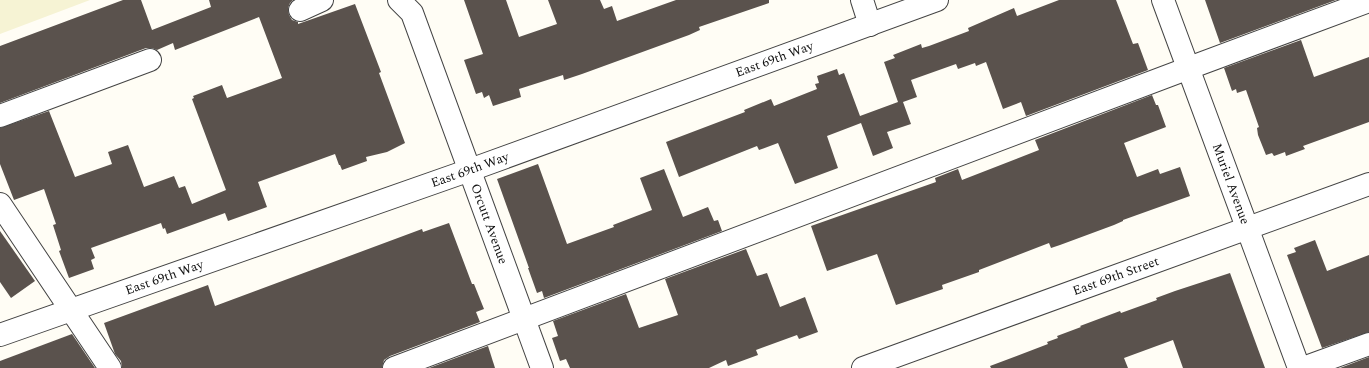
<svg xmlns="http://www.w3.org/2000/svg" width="1369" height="368" viewBox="0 0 1369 368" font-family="Spectral,serif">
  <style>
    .farmland { fill: #f6f3d4 }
    .building { fill: #5a524d }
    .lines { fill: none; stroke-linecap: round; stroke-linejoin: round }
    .minor-casing { stroke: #444; stroke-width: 24 }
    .minor { stroke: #fff; stroke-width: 22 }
    .labels { text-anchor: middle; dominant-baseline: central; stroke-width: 4; stroke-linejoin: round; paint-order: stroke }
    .street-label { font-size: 13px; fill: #111; stroke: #fff }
  </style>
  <rect width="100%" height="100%" fill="#fffdf5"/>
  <polygon class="farmland" points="0,0 90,0 0,34"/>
  <g class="building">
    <polygon points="123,0 141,0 152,30 211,7 209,0 293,0 290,3 288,8 289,15 292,20 298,22 298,24 355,4 381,72 379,73 405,143 387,152 366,157 367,161 342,170 340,165 339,165 335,154 258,182 267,207 228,221 225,213 167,234 165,228 163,229 161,223 91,248 95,258 91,260 94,269 69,278 59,251 61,250 53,225 56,224 44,189 14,200 0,164 0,128 49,111 75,177 112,164 108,152 128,145 144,187 174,176 179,188 185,186 192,204 226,190 192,99 194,98 193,96 222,85 227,98 282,78 259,17 175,50 173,43 157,50 152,48 146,48 0,103 0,46"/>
    <polygon points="464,0 506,0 519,37 557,24 548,0 600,0 604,9 612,6 617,21 676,0 769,0 769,3 699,27 700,30 689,35 582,74 564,80 563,75 519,89 521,97 493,106 489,95 484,98 482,92 476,94 464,60 483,54"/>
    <polygon points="1059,0 1116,0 1133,44 1138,43 1148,70 1026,116 1021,102 1003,109 986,62 976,66 975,63 958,69 956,64 911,80 917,97 903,102 911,124 887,132 893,148 873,156 861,123 827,136 838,168 795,184 778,143 759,150 757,146 679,177 666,142 745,112 744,110 771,99 774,106 817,89 815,84 819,83 817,76 837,69 839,75 844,73 860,116 898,102 884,62 895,58 893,55 921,44 922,48 929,46 969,31 968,28 1014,8 1017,16"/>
    <polygon points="1205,0 1336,0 1220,43"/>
    <polygon points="1301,40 1314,77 1369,57 1369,122 1303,146 1305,149 1286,156 1285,152 1274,156 1272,153 1266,155 1258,135 1257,128 1259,127 1246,90 1237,93 1236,89 1232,91 1224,68"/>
    <polygon points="1152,95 1156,105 1158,105 1166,127 1124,143 1137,177 1158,169 1160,174 1180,167 1190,196 1123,220 1123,221 1114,225 1060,245 1051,248 1049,243 979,270 979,272 942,285 943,289 896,305 877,254 827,271 811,226 936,182 935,178 958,169 962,180 1039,150 1035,140"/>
    <polygon points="538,164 567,244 614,227 613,225 652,210 640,178 664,169 683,217 708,207 714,221 718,220 722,231 544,298 542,291 537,293 528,268 529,268 497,179"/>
    <polygon points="449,223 472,284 474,284 484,309 476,312 480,322 390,356 384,360 382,368 122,368 121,361 115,354 104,323 208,285 215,306 422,229 423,232"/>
    <polygon points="0,231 35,281 11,298 0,282"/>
    <polygon points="1315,240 1327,271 1369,255 1369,332 1322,348 1287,255 1296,252 1294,248"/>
    <polygon points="746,249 757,276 767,273 780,307 805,297 818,332 799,339 797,335 756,350 758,355 728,366 726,360 709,368 570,368 566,359 560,361 552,338 558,336 553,321 626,294 639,328 678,315 665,279"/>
    <polygon points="1230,273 1265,368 1183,368 1173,340 1124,358 1128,368 991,368 990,366 1048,344 1047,342 1058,338 1057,336 1081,327 1080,326 1120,311 1121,313 1157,300 1156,298 1175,291"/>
    <polygon points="72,334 95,368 0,368 0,361"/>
    <polygon points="488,346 495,368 429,368"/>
    <polygon points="1369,357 1369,368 1340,368"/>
  </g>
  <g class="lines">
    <g class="minor-casing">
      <g id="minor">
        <path id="s1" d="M399 0 412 13 542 368"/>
        <polyline points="862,0 870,25"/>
        <path id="s2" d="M1163 0 1299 368"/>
        <polyline points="300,10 322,0"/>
        <polyline points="0,116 150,60"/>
        <polyline points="0,204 110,368"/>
        <path id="s3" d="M0 335 470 170 937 0"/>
        <polyline points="394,368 1189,68 1369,1"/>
        <path id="s4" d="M863 368 1369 184"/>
        <polyline points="1303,368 1369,344"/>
      </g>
    </g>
    <use href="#minor" class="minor"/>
  </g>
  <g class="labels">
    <g class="street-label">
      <text stroke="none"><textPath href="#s3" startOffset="822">East 69th Way</textPath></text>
      <text stroke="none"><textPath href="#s3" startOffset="498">East 69th Way</textPath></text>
      <text stroke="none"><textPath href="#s2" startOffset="196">Muriel Avenue</textPath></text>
      <text stroke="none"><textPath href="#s1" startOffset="243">Orcutt Avenue</textPath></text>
      <text stroke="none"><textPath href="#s4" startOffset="269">East 69th Street</textPath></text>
      <text stroke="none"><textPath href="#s3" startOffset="174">East 69th Way</textPath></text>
    </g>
  </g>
</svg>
